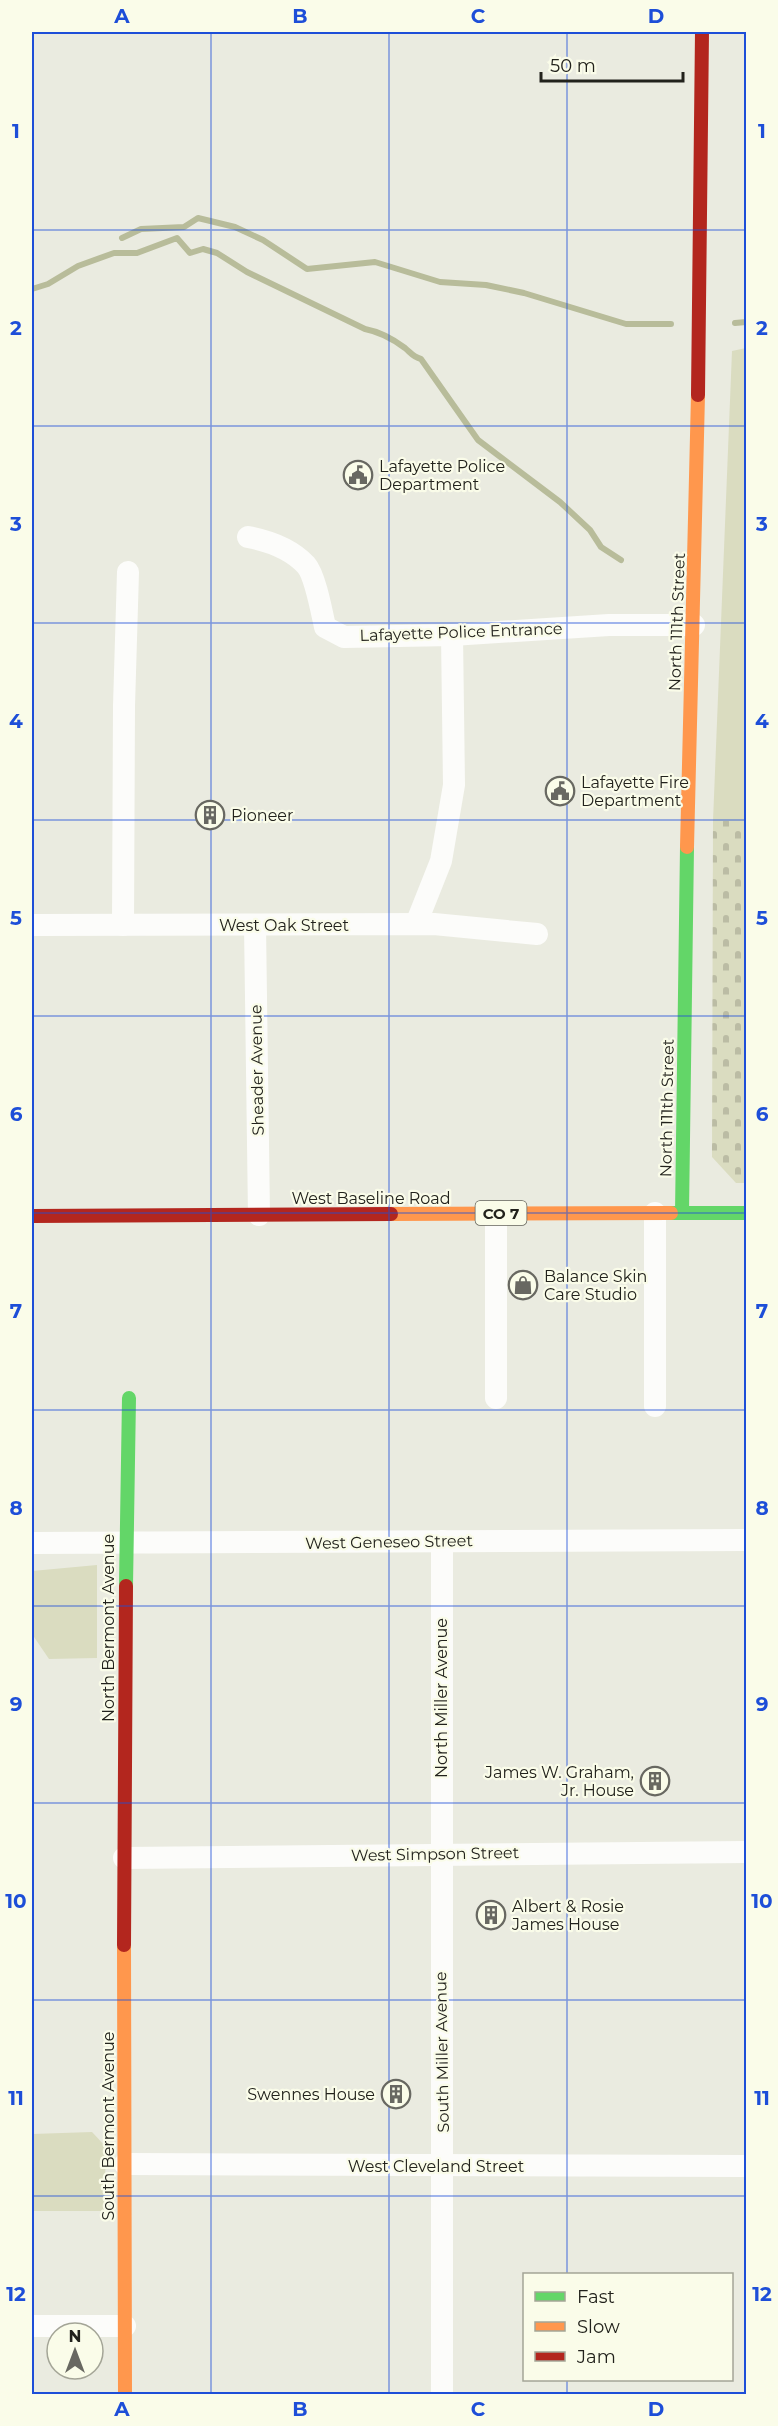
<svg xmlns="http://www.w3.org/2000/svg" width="778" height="2426" viewBox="0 0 778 2426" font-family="Montserrat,sans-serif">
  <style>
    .cemetery { fill: url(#cemetery-stones) }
    .park { fill: #dadcc0 }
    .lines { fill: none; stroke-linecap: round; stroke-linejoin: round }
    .stream { stroke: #b8bc9a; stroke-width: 6 }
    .street { stroke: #fcfcfa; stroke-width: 22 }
    .fast { stroke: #63d668; stroke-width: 14 }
    .slow { stroke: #ff974d; stroke-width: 14 }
    .jam { stroke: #b3261e; stroke-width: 14 }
    .grid { fill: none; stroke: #1d4ed8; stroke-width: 1.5; stroke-opacity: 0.55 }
    .labels { text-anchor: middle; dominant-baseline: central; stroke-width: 4.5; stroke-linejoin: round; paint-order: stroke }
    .shield { fill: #fafce9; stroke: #63635a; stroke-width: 1.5 }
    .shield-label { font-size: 15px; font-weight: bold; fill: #22221c }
    .poi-label { font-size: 16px; fill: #22221c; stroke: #fafce9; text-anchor: start }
    .street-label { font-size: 16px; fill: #22221c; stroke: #fafce9 }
    .neatline { fill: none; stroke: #1d4ed8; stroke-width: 2 }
    .grid-label { font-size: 20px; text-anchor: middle; font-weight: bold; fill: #1d4ed8 }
  </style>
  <defs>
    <pattern id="cemetery-stones" width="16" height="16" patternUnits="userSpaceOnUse" patternTransform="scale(1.5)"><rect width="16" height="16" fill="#dadcc0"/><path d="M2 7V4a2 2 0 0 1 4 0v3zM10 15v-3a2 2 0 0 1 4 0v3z" fill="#bbbca4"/></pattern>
  </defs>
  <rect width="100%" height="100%" fill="#eaebe0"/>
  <polygon class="cemetery" points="713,821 746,821 746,1183 736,1183 712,1157"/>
  <g class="park">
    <polygon points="746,348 746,821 713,821 732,351"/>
    <polygon points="97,1565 97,1658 49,1659 32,1634 32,1571"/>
    <polygon points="92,2132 106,2147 104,2211 32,2211 32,2134"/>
  </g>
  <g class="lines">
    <g class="stream">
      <polyline points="122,238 141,229 184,227 198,218 235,227 263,240 307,269 375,262 440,282 486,285 524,293 626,324 671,324"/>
      <path d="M32 289 48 284 78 266 114 253H137L177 238 190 253 203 249 217 253 247 272 365 329C381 332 393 339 405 348 411 353 413 357 421 359L478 440 560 502 590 530 601 547 621 560"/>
      <polyline points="735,323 746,322"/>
    </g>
    <g class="street">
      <path d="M248 537C269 541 291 549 306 565 315 575 322 613 325 627L344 637 452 635 609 625H694"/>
      <polyline points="416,924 441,861 454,785 452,635"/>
      <polyline points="32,925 434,924 537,934"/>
      <polyline points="123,925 124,706 128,572"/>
      <polyline points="255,925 259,1215"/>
      <polyline points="655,1213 655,1406"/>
      <polyline points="496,1214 496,1398"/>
      <polyline points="442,1541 442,2394"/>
      <polyline points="32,1543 746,1540"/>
      <polyline points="124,1858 746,1852"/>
      <polyline points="125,2164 746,2166"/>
      <polyline points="32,2326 125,2326"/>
    </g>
    <g class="fast">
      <polyline points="671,1213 746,1213"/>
      <polyline points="682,1213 687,847"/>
      <polyline points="126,1586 129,1398"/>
    </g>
    <g class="slow">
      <polyline points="687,847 698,395"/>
      <polyline points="391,1214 671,1213"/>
      <polyline points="124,1945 125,2394"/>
    </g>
    <g class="jam">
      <polyline points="698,395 702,32"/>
      <polyline points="32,1216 391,1214"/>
      <polyline points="124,1945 126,1586"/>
    </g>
  </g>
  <path class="grid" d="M211 32V2394M389 32V2394M567 32V2274M32 230H746M32 426H746M32 623H746M32 820H746M32 1016H746M32 1213H746M32 1410H746M32 1606H746M32 1803H746M32 2000H746M32 2196H746M567 2380V2394"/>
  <defs>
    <g id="civic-ring" transform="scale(1.5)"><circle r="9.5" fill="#fafce9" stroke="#686861" stroke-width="1.5"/><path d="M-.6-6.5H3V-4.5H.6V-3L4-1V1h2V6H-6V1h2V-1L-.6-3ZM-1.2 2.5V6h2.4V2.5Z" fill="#686861"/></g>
    <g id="building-ring" transform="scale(1.5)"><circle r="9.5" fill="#fafce9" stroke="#686861" stroke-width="1.5"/><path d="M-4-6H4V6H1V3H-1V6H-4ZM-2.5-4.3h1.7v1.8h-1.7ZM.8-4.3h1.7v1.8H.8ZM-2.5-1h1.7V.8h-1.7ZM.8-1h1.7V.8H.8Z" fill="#686861"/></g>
    <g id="shop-ring" transform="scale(1.5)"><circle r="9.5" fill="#fafce9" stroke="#686861" stroke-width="1.5"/><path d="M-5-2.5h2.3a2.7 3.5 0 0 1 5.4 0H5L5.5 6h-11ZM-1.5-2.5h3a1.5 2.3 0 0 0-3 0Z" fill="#686861"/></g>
  </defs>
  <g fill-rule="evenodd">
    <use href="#civic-ring" x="358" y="475"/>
    <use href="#civic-ring" x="560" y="791"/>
    <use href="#building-ring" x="210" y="815"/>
    <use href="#shop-ring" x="523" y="1285"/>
    <use href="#building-ring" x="655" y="1781"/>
    <use href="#building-ring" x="491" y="1915"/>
    <use href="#building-ring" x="396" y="2094"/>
  </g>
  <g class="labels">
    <rect class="shield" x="475.5" y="1201" width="51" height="24" rx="4.5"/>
    <g class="shield-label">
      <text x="501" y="1213">CO 7</text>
    </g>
    <g class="poi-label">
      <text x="379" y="466">Lafayette Police<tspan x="379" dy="18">Department</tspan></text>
      <text x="581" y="782">Lafayette Fire<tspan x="581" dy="18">Department</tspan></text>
      <text x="231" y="815">Pioneer</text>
      <text x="544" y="1276">Balance Skin<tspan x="544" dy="18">Care Studio</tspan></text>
      <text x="634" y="1772" text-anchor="end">James W. Graham,<tspan x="634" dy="18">Jr. House</tspan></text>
      <text x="512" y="1906">Albert &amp; Rosie<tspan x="512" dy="18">James House</tspan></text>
      <text x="375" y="2094" text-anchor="end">Swennes House</text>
    </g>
    <g class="street-label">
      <text transform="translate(677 622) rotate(-88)">North 111th Street</text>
      <text transform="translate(461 632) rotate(-2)">Lafayette Police Entrance</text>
      <text x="284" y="925">West Oak Street</text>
      <text transform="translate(257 1070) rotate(-91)">Sheader Avenue</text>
      <text transform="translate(667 1108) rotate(-89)">North 111th Street</text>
      <text x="371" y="1198">West Baseline Road</text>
      <text transform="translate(389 1542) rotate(-1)">West Geneseo Street</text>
      <text transform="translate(108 1628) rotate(-90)">North Bermont Avenue</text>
      <text transform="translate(441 1698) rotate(-90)">North Miller Avenue</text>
      <text transform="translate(435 1854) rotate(-1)">West Simpson Street</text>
      <text transform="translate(442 2052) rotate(-91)">South Miller Avenue</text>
      <text transform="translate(108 2126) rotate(-90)">South Bermont Avenue</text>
      <text x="436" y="2166">West Cleveland Street</text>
    </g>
  </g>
  <rect width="778" height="2426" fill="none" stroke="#fafce9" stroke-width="66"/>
  <rect x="523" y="2273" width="210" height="108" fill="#fafce9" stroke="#a4a597" stroke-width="1.5"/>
  <rect x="535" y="2292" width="30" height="9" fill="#63d668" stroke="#a4a597" stroke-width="1.5"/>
  <text x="577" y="2303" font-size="18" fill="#22221c">Fast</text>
  <rect x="535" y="2322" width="30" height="9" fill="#ff974d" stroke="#a4a597" stroke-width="1.5"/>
  <text x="577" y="2333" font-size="18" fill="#22221c">Slow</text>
  <rect x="535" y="2352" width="30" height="9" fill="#b3261e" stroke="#a4a597" stroke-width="1.5"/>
  <text x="577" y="2363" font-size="18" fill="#22221c">Jam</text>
  <g transform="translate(75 2351)"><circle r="28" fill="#fafce9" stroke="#a4a597" stroke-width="1.5"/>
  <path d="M0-4.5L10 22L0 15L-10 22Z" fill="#686861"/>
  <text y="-9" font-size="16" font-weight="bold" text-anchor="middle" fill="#22221c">N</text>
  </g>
  <path d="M541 72v9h142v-9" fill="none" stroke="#22221c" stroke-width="3"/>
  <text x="550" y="72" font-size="18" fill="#22221c" stroke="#fafce9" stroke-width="4.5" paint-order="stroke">50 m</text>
  <rect x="33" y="33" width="712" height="2360" class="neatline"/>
  <g class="grid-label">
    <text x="122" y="23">A</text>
    <text x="300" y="23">B</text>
    <text x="478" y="23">C</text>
    <text x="656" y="23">D</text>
    <text x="16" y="138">1</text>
    <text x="762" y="138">1</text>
    <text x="16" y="335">2</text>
    <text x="762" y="335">2</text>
    <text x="16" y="531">3</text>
    <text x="762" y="531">3</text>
    <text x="16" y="728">4</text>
    <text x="762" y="728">4</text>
    <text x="16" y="925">5</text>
    <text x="762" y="925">5</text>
    <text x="16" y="1121">6</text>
    <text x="762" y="1121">6</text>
    <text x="16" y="1318">7</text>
    <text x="762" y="1318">7</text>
    <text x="16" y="1515">8</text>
    <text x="762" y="1515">8</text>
    <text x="16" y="1711">9</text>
    <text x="762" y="1711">9</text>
    <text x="16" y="1908">10</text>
    <text x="762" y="1908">10</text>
    <text x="16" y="2105">11</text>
    <text x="762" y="2105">11</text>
    <text x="16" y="2301">12</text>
    <text x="762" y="2301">12</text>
    <text x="122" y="2416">A</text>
    <text x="300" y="2416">B</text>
    <text x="478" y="2416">C</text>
    <text x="656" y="2416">D</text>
  </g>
</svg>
